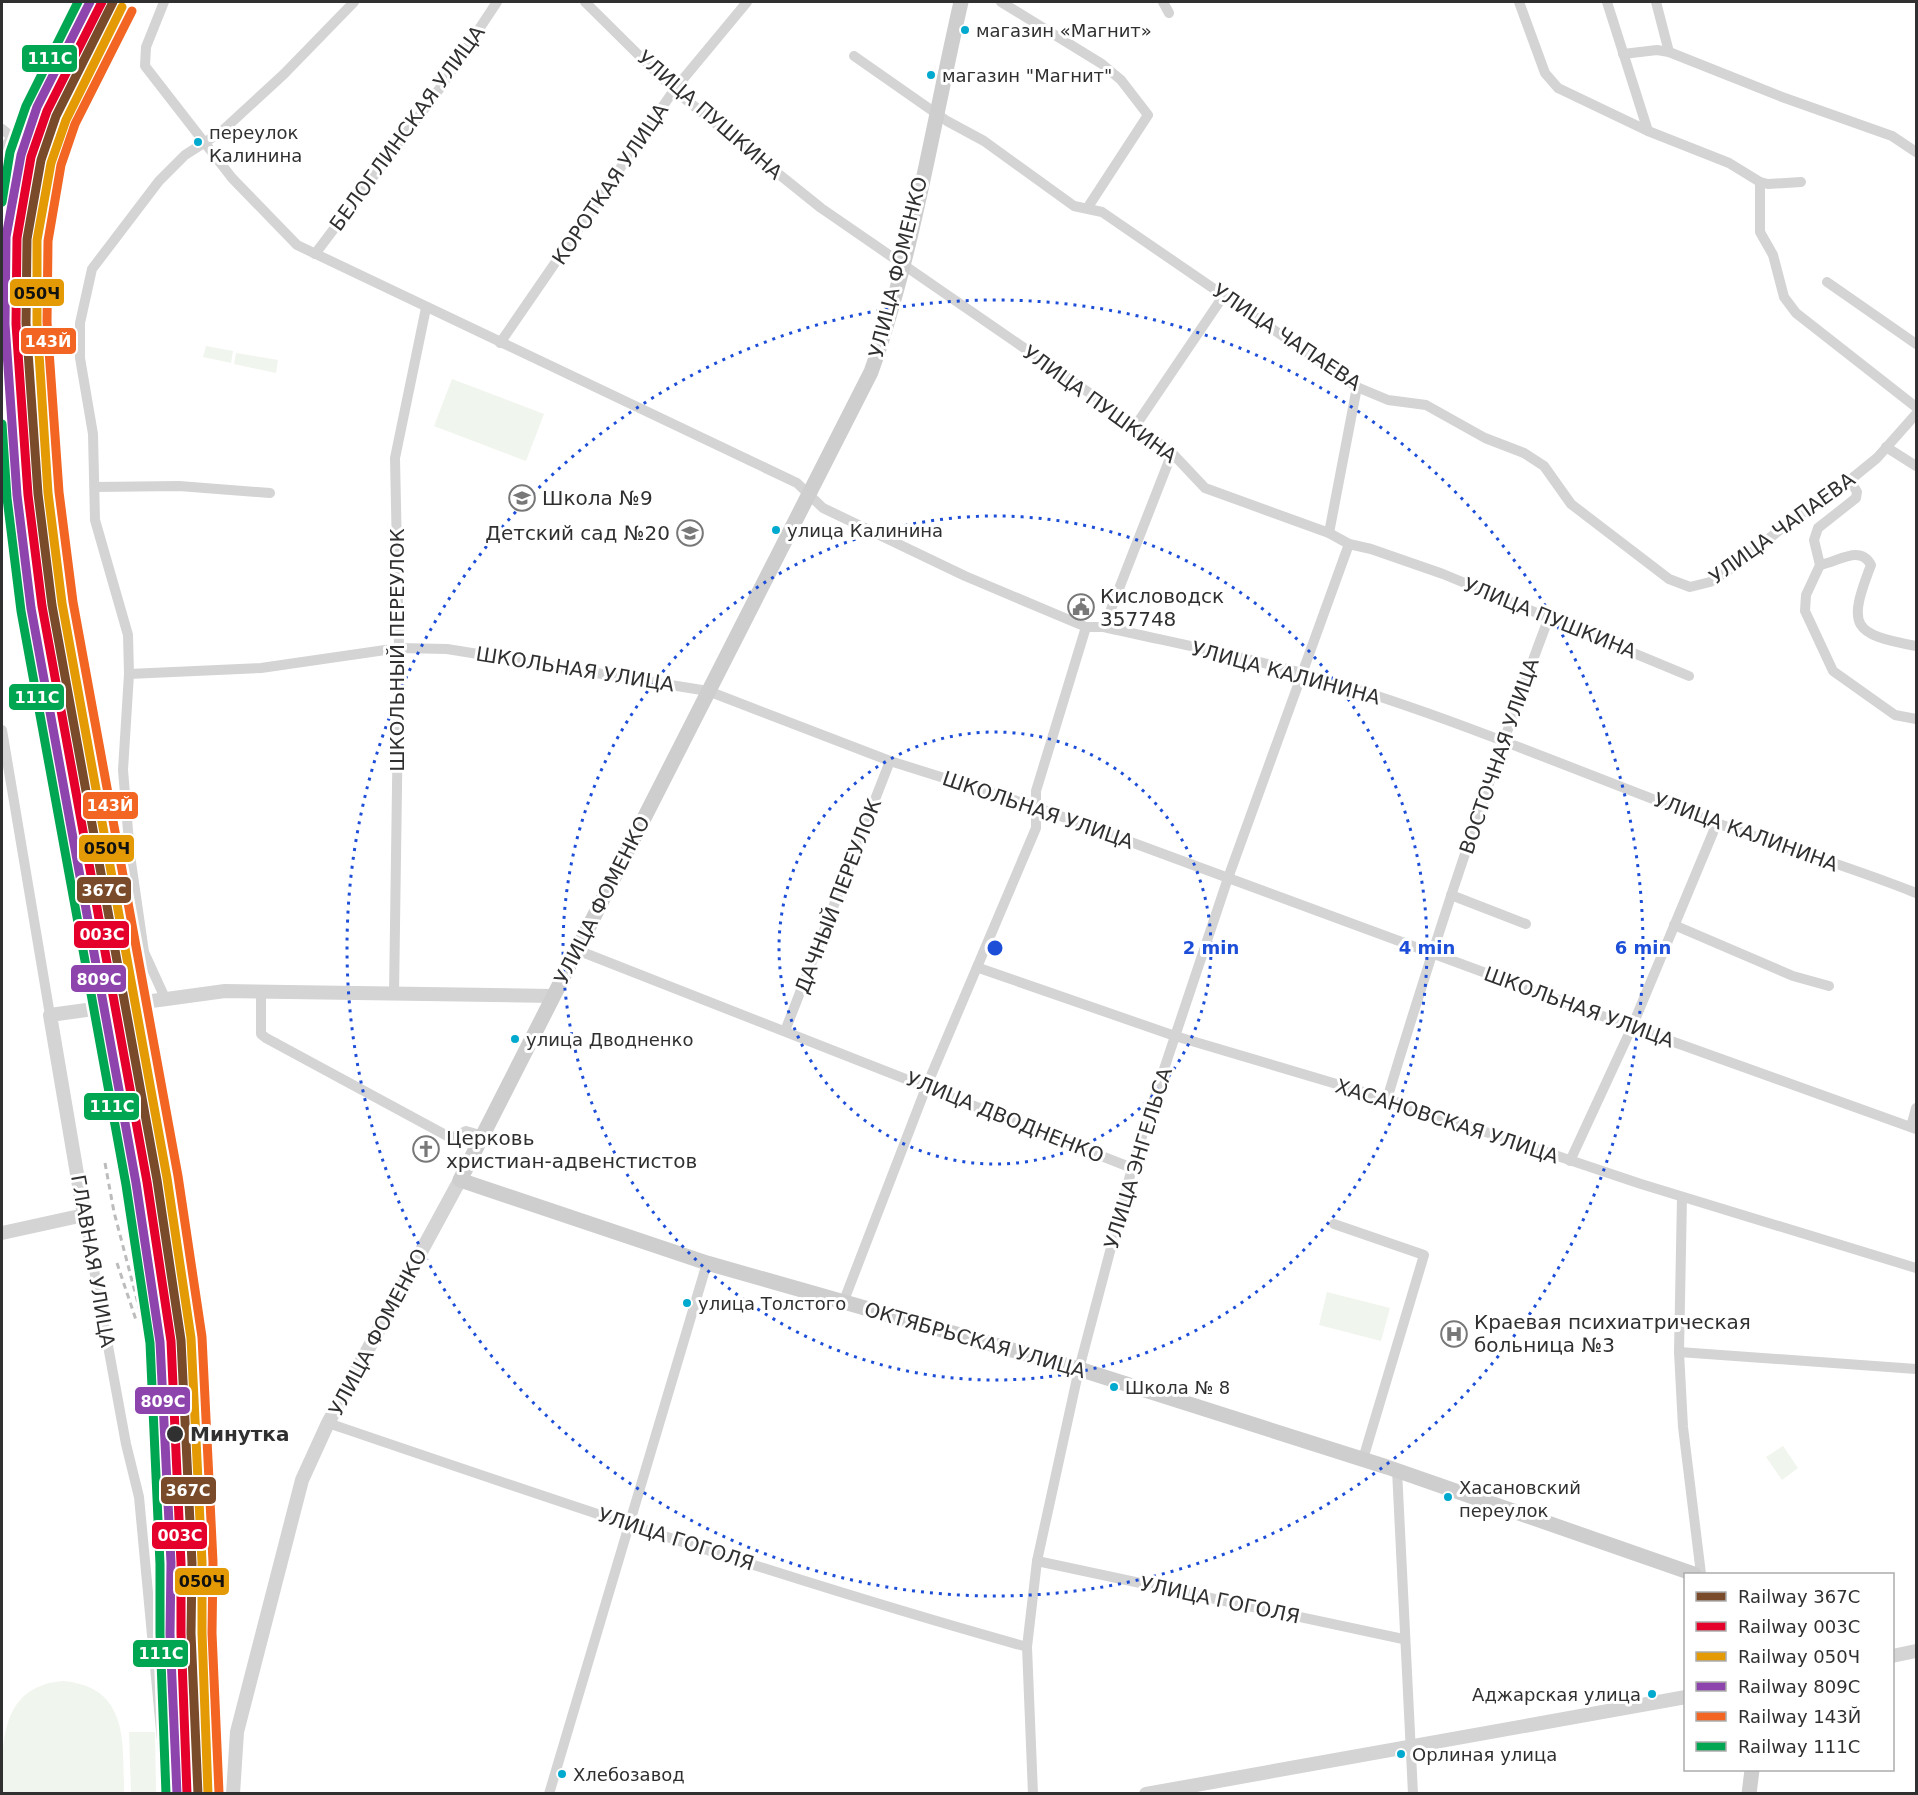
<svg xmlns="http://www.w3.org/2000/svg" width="1918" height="1795" viewBox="0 0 1918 1795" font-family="'DejaVu Sans',sans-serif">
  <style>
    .park { fill: #f0f5ed }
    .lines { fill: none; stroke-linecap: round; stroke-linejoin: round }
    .minor { stroke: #d4d4d4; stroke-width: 10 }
    .tertiary { stroke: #d4d4d4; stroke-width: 14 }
    .secondary { stroke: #cecece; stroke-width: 15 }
    .rail { stroke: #bcbcbc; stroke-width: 3; stroke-dasharray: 6 4.5; stroke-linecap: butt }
    .rail-1-casing { stroke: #fff; stroke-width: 14 }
    .rail-2-casing { stroke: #fff; stroke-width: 14 }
    .rail-3-casing { stroke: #fff; stroke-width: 14 }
    .rail-4-casing { stroke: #fff; stroke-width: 14 }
    .rail-5-casing { stroke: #fff; stroke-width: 14 }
    .rail-6-casing { stroke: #fff; stroke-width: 14 }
    .rail-1 { stroke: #7a4b2a; stroke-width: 9 }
    .rail-2 { stroke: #e4002b; stroke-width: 9 }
    .rail-3 { stroke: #e39a05; stroke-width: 9 }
    .rail-4 { stroke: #8e44ad; stroke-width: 9 }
    .rail-5 { stroke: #f26522; stroke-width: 9 }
    .rail-6 { stroke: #00a651; stroke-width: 9 }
    .ring { fill: none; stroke: #1d4ed8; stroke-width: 3; stroke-dasharray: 3 6 }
    .bus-dot { fill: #00a9ce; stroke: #fff; stroke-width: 2 }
    .stop-dot { fill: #303030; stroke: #fff; stroke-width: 2 }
    .labels { text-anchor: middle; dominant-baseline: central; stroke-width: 6; stroke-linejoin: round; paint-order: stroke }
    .bus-label { font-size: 18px; fill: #303030; stroke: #fff; text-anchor: start }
    .street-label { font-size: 20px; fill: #303030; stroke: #fff }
    .poi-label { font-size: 20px; fill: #303030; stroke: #fff; text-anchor: start }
    .stop-label { font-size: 20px; font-weight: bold; fill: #303030; stroke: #fff; text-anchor: start }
    .centre { fill: #1d4ed8; stroke: #fff; stroke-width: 3 }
    .ring-label { font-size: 18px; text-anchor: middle; font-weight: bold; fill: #1d4ed8; stroke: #fff; stroke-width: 6; stroke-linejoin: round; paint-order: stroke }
    .line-badge { stroke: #fff; stroke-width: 2 }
    .badge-label { font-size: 16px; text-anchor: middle; font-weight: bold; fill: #fff }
    .pale-badge-label { font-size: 16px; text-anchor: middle; font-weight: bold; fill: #111 }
  </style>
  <rect width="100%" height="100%" fill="#fff"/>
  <g class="park">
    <polygon points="206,346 233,351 231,363 203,357"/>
    <polygon points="236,353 278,360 276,373 234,364"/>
    <polygon points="452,379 544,414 526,461 434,426"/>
    <polygon points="1327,1292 1390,1308 1381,1341 1319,1325"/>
    <polygon points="1783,1446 1798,1468 1782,1480 1766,1457"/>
    <path d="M62 1681C129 1686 123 1742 124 1793H2C2 1743 0 1687 62 1681Z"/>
    <polygon points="129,1732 155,1732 156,1793 131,1793"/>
  </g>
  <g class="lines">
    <g class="minor">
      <path d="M164 2 146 47 145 66 232 178 297 245 797 483 823 508 965 576 1086 627H1104C1170 642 1237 655 1302 673 1442 712 1575 771 1711 821 1779 846 1849 866 1916 893"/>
      <polyline points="585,2 674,90 821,208 1136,425 1172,453 1205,488 1329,533 1349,544 1371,549 1443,574 1689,676"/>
      <polyline points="1001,2 1102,64 1121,80 1148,115 1088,207"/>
      <polyline points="1163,2 1169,13"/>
      <polyline points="1519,2 1545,73 1558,88 1648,131 1607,2"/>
      <polyline points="1656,2 1669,52"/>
      <polyline points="1623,54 1657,50 1669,52 1782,97 1892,136 1916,152"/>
      <polyline points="854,56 947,121 984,141 1074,206 1102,212 1357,387 1388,400 1426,405 1485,438 1524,453 1544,466 1571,504 1669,579 1690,587 1710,582 1732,568 1791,521 1850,480 1877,458 1916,414"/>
      <polyline points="2,129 12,137 2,151"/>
      <polyline points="1648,131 1729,163 1760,182 1768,184 1801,182"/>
      <polyline points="1760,182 1760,232 1773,255 1784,297 1796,313 1916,407"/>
      <polyline points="315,254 440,88 497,2"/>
      <polyline points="1827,282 1916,344"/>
      <polyline points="500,343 674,90 747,2"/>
      <polyline points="1136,425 1224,295"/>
      <polyline points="1886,447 1916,466"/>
      <polyline points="1850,480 1857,492 1856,498 1818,528 1814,540 1820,565 1806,595 1805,611 1833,671 1895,715 1916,719"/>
      <polyline points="95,487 179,486 270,493"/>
      <polyline points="1329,533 1357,387"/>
      <path d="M1820 565C1838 562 1860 544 1871 565 1847 627 1852 634 1916 646"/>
      <polyline points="1104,627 1172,453"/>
      <polyline points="129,674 261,668 399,648 447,649 708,691 890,761 1036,807 1632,1027 1916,1129"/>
      <polyline points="2,730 50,1015"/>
      <polyline points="1451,895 1526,924"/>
      <polyline points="1674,925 1793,976 1829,986"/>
      <polyline points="577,950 1132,1168"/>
      <polyline points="979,968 1175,1036 1387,1099 1641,1184 1916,1268"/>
      <polyline points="261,991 261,1034 266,1038 451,1138 466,1131 480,1135"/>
      <polyline points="394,995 399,648 395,458 426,308"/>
      <polyline points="165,998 144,952 130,855 123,770 129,674 128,635 95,520 93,434 80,358 80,323 92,269 159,181 185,155 221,132 284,74 354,2"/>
      <polyline points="785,1031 890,761"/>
      <path d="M1387 1099C1436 937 1489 776 1549 617"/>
      <polyline points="1911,1127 1916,1108"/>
      <polyline points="1570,1161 1632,1027 1717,823"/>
      <polyline points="1682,1197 1679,1352 1683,1427 1701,1574"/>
      <polyline points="84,1215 126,1444 139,1497 167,1794"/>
      <polyline points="1334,1224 1424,1255 1363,1459"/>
      <polyline points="843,1303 927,1085 1036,828 1036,791 1086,627"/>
      <polyline points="1679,1352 1916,1369"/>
      <path d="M328 1423C560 1502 791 1581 1027 1647"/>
      <polyline points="1397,1470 1413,1794"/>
      <polyline points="1037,1561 1403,1639"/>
      <polyline points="549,1794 707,1263"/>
      <polyline points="1033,1794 1027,1647 1037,1561 1079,1369 1132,1168 1151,1108 1228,878 1349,544"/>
    </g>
    <g class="tertiary">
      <polyline points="2,1233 84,1215 50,1015 225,991 553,996"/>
      <polyline points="1892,1656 1916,1651"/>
      <polyline points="233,1794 237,1732 302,1480 328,1423 460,1180"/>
      <polyline points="1146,1794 1686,1697"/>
    </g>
    <g class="secondary">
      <path d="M961 2C933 123 913 255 871 372L460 1180 707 1263 1079 1369 1387 1467 1694 1574"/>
      <polyline points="1749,1794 1752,1770"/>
    </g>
    <g class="rail">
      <polyline points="105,1163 114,1212 150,1349 159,1408 168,1507 183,1794"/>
      <polyline points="117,1263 136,1320"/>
    </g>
    <g class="rail-1-casing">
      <polyline id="rail-1" points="113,2 56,116 41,160 27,239 26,323 38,494 52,605 157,1180 181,1340 192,1563 191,1633 198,1794"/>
    </g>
    <g class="rail-2-casing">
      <polyline id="rail-2" points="102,2 47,111 31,157 17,238 16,324 28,495 42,606 147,1182 171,1341 181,1563 181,1633 187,1794"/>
    </g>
    <g class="rail-3-casing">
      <polyline id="rail-3" points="122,7 66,120 51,163 37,240 37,323 48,493 62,603 167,1178 191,1338 202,1562 202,1633 208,1794"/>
    </g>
    <g class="rail-4-casing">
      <polyline id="rail-4" points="90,2 37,107 21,155 6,237 5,324 17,495 31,608 136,1183 160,1342 171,1563 170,1634 177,1794"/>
    </g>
    <g class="rail-5-casing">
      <polyline id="rail-5" points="132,11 75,124 61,165 48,241 47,322 59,492 73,602 178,1176 202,1337 213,1562 212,1633 219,1793"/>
    </g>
    <g class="rail-6-casing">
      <g id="rail-6">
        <polyline points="2,202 10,152 26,106 78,2"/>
        <polyline points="2,424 7,498 21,611 126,1185 150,1343 160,1564 160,1634 166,1794"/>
      </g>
    </g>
    <use href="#rail-1" class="rail-1"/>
    <use href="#rail-2" class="rail-2"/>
    <use href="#rail-3" class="rail-3"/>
    <use href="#rail-4" class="rail-4"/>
    <use href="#rail-5" class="rail-5"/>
    <use href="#rail-6" class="rail-6"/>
  </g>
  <g class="ring">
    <circle cx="995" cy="948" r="216"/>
    <circle cx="995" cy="948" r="432"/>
    <circle cx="995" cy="948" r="648"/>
  </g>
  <defs>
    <g id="school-ring" transform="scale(1.35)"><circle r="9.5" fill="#fff" stroke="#787878" stroke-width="1.5"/><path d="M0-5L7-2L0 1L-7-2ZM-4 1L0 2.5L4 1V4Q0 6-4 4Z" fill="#787878"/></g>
    <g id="civic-ring" transform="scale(1.35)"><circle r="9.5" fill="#fff" stroke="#787878" stroke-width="1.5"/><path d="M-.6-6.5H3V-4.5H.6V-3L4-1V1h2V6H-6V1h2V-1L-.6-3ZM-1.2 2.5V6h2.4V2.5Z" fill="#787878"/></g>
    <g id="church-ring" transform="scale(1.35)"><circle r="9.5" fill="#fff" stroke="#787878" stroke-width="1.5"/><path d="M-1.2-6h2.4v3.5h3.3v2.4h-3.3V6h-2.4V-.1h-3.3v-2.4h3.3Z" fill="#787878"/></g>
    <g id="hospital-ring" transform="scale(1.35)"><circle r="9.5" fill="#fff" stroke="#787878" stroke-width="1.5"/><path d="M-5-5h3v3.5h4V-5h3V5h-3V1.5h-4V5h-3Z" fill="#787878"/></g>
  </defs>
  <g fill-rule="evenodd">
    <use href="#school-ring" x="522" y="498"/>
    <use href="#school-ring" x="690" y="533"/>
    <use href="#civic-ring" x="1081" y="607"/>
    <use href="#church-ring" x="426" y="1149"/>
    <use href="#hospital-ring" x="1454" y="1334"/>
  </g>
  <g class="bus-dot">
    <circle cx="965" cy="30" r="5"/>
    <circle cx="931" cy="75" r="5"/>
    <circle cx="198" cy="142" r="5"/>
    <circle cx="776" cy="530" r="5"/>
    <circle cx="515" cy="1039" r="5"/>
    <circle cx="687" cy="1303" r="5"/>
    <circle cx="1114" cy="1387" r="5"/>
    <circle cx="1448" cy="1497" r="5"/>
    <circle cx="1652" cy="1694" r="5"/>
    <circle cx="1401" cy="1754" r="5"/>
    <circle cx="562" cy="1774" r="5"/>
  </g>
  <circle class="stop-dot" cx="175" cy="1434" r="9"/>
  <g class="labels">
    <g class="bus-label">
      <text x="976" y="30">магазин «Магнит»</text>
      <text x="942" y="75">магазин "Магнит"</text>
      <text x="209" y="132">переулок<tspan x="209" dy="23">Калинина</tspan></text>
      <text x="787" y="530">улица Калинина</text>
      <text x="526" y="1039">улица Дводненко</text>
      <text x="698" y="1303">улица Толстого</text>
      <text x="1125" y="1387">Школа № 8</text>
      <text x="1459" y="1487">Хасановский<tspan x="1459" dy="23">переулок</tspan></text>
      <text x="1641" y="1694" text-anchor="end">Аджарская улица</text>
      <text x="1412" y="1754">Орлиная улица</text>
      <text x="573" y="1774">Хлебозавод</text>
    </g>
    <g class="street-label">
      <text transform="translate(710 115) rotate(41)">УЛИЦА ПУШКИНА</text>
      <text transform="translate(407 128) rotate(-54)">БЕЛОГЛИНСКАЯ УЛИЦА</text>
      <text transform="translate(610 184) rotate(-56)">КОРОТКАЯ УЛИЦА</text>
      <text transform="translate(898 267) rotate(-76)">УЛИЦА ФОМЕНКО</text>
      <text transform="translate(1287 337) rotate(34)">УЛИЦА ЧАПАЕВА</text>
      <text transform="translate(1100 404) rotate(36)">УЛИЦА ПУШКИНА</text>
      <text transform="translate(1782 528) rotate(-36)">УЛИЦА ЧАПАЕВА</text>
      <text transform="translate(1550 618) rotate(22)">УЛИЦА ПУШКИНА</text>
      <text transform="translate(397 650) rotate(-90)">ШКОЛЬНЫЙ ПЕРЕУЛОК</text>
      <text transform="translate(575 669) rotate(9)">ШКОЛЬНАЯ УЛИЦА</text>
      <text transform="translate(1286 673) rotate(15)">УЛИЦА КАЛИНИНА</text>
      <text transform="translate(1499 756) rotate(-71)">ВОСТОЧНАЯ УЛИЦА</text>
      <text transform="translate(1038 810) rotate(19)">ШКОЛЬНАЯ УЛИЦА</text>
      <text transform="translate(1746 832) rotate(20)">УЛИЦА КАЛИНИНА</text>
      <text transform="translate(838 896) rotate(-69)">ДАЧНЫЙ ПЕРЕУЛОК</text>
      <text transform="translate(602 900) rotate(-63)">УЛИЦА ФОМЕНКО</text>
      <text transform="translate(1579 1007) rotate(20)">ШКОЛЬНАЯ УЛИЦА</text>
      <text transform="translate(1005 1117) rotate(22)">УЛИЦА ДВОДНЕНКО</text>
      <text transform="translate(1447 1121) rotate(18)">ХАСАНОВСКАЯ УЛИЦА</text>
      <text transform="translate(1138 1158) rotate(-73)">УЛИЦА ЭНГЕЛЬСА</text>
      <text transform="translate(93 1261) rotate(80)">ГЛАВНАЯ УЛИЦА</text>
      <text transform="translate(378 1332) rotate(-62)">УЛИЦА ФОМЕНКО</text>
      <text transform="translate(975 1340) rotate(16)">ОКТЯБРЬСКАЯ УЛИЦА</text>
      <text transform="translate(676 1539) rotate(18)">УЛИЦА ГОГОЛЯ</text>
      <text transform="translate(1220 1600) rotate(12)">УЛИЦА ГОГОЛЯ</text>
    </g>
    <g class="poi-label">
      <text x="542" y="498">Школа №9</text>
      <text x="670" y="533" text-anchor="end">Детский сад №20</text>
      <text x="1100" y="596">Кисловодск<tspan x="1100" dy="23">357748</tspan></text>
      <text x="446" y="1138">Церковь<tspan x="446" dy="23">христиан-адвенстистов</tspan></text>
      <text x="1474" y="1322">Краевая психиатрическая<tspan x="1474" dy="23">больница №3</tspan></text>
    </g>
    <g class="stop-label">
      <text x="190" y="1434">Минутка</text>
    </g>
  </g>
  <circle cx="995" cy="948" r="9" class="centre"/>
  <g class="ring-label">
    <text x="1211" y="954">2 min</text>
    <text x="1427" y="954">4 min</text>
    <text x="1643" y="954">6 min</text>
  </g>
  <g class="line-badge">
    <rect x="21" y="44" width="57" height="29" rx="6" fill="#00a651"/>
    <rect x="9" y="278" width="56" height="29" rx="6" fill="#e39a05"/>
    <rect x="20" y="327" width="57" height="28" rx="6" fill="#f26522"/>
    <rect x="8" y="683" width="57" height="28" rx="6" fill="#00a651"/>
    <rect x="82" y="791" width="57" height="29" rx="6" fill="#f26522"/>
    <rect x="78" y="834" width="57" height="29" rx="6" fill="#e39a05"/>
    <rect x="76" y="876" width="56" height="28" rx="6" fill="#7a4b2a"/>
    <rect x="73" y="920" width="57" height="29" rx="6" fill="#e4002b"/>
    <rect x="70" y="964" width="57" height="29" rx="6" fill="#8e44ad"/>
    <rect x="83" y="1092" width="57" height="29" rx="6" fill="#00a651"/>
    <rect x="134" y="1386" width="57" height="29" rx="6" fill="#8e44ad"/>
    <rect x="160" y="1476" width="57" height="29" rx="6" fill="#7a4b2a"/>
    <rect x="151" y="1521" width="57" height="29" rx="6" fill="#e4002b"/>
    <rect x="174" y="1567" width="56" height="29" rx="6" fill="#e39a05"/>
    <rect x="132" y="1639" width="57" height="29" rx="6" fill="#00a651"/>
  </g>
  <g class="badge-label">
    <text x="50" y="64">111С</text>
    <text x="48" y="347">143Й</text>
    <text x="37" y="703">111С</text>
    <text x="110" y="811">143Й</text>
    <text x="104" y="896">367С</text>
    <text x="102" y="940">003С</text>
    <text x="99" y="985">809С</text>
    <text x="112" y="1112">111С</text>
    <text x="163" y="1407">809С</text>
    <text x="188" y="1496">367С</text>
    <text x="180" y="1541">003С</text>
    <text x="161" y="1659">111С</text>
  </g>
  <g class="pale-badge-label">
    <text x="37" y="299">050Ч</text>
    <text x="107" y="854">050Ч</text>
    <text x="202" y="1587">050Ч</text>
  </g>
  <rect width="1918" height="1795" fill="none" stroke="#303030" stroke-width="6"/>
  <rect x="1684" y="1573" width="210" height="198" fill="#ffffff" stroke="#acacac" stroke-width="1.5"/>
  <rect x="1696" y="1592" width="30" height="9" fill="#7a4b2a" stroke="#acacac" stroke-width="1.5"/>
  <text x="1738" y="1603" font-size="18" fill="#303030">Railway 367С</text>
  <rect x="1696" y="1622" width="30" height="9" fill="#e4002b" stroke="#acacac" stroke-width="1.5"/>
  <text x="1738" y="1633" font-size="18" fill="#303030">Railway 003С</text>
  <rect x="1696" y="1652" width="30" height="9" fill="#e39a05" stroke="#acacac" stroke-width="1.5"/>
  <text x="1738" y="1663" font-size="18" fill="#303030">Railway 050Ч</text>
  <rect x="1696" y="1682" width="30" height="9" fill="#8e44ad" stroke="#acacac" stroke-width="1.5"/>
  <text x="1738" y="1693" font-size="18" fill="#303030">Railway 809С</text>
  <rect x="1696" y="1712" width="30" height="9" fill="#f26522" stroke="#acacac" stroke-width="1.5"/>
  <text x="1738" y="1723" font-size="18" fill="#303030">Railway 143Й</text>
  <rect x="1696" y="1742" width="30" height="9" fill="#00a651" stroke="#acacac" stroke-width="1.5"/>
  <text x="1738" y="1753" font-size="18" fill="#303030">Railway 111С</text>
</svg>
